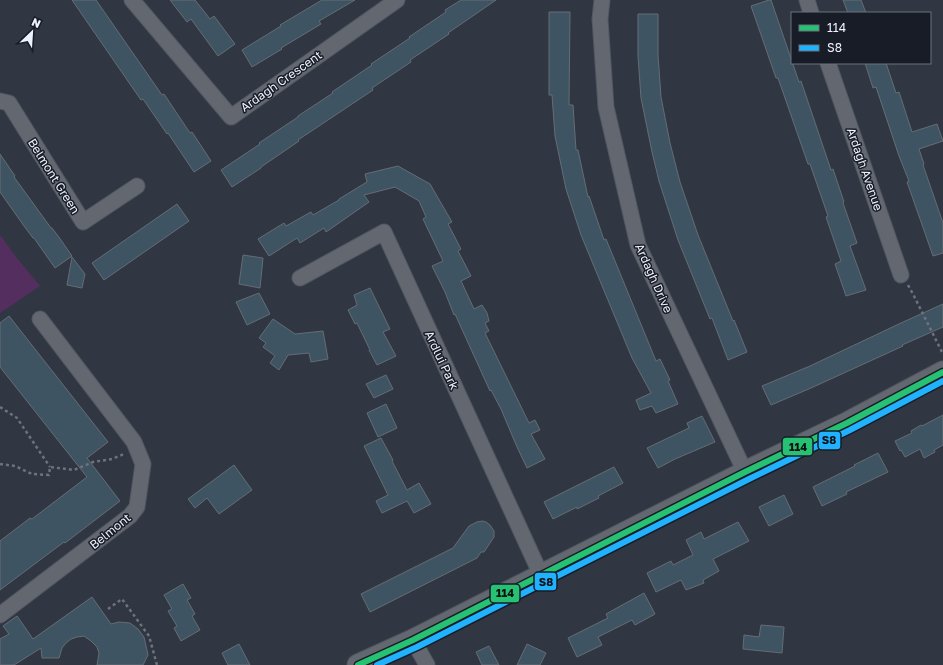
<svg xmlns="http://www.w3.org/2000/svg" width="943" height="665" viewBox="0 0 943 665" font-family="'Golos Text',sans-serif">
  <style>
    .green { fill: #542e5f }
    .building { fill: #3f5463; stroke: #646c74 }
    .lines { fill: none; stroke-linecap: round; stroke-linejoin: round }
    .street-casing { stroke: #515660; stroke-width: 17 }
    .secondary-casing { stroke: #515660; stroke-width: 23 }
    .path { stroke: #6e727a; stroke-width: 2.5; stroke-dasharray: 3 3; stroke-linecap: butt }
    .street { stroke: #636770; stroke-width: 15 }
    .secondary { stroke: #636770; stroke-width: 21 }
    .bus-1-casing { stroke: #171c26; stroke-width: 9 }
    .bus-2-casing { stroke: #171c26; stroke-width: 9 }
    .bus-1 { stroke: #26c172; stroke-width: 6 }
    .bus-2 { stroke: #20b1ff; stroke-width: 6 }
    .labels { text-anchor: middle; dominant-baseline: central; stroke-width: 3; stroke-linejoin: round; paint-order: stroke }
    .street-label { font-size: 12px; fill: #edf2fe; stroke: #171c26 }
    .line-badge { stroke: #171c26; stroke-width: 1.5 }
    .pale-badge-label { font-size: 11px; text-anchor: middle; font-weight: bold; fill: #111 }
  </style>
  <rect width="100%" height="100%" fill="#313742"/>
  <polygon class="green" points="0,235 16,257 40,286 0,313"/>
  <g class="building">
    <polygon points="72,0 96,0 162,95 164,94 190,133 192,132 211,161 194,172 168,133 167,134 143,99 141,100"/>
    <polygon points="170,0 195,0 210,19 214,16 235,44 218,56 191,19 187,22"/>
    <polygon points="322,0 355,0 319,21 321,24 281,48 282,49 252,67 242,50 281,26 280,25"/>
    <polygon points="461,0 496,0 448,33 449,34 410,60 411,62 372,88 373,90 298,140 299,141 261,167 261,168 232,187 221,170 260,144 259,143 298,117 298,116 333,93 332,92 372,65 371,64 410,38 409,37 446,12 445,10"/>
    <polygon points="769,0 771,0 799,82 801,81 831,170 833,169 844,202 843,203 857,243 850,246 866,290 846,296 835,264 841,261 826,217 828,216 810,164 808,164 778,78 776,78 751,6"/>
    <polygon points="843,0 861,0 866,13 848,13"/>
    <polygon points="549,12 570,12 569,105 573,105 576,150 578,150 588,197 589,196 604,240 606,239 656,361 660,359 670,380 668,381 678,404 656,413 652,406 640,410 636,400 651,393 632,358 581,235 566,189 555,136 552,95 549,95"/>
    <polygon points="638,14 658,14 658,55 661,97 670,143 680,182 698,235 733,321 734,320 747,352 728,360 712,318 710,319 678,240 659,181 652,152 641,98 638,56"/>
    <polygon points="865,63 886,63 896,93 899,92 912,132 937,124 943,141 919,149 924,164 923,165 943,223 943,253 933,256 907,182 909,181 899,156 876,87 873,88"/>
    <polygon points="0,154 15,176 14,177 51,228 52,228 61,240 72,256 55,268 34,238 33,238 24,226 0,192"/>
    <polygon points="398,166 430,184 452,222 448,224 461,249 458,251 471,276 461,281 474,309 482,305 487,313 489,321 485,323 489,331 485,333 529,423 535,420 540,430 531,434 545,459 527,468 517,447 501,409 491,390 490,391 455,314 454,315 445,292 432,266 443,261 423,219 426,217 419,201 395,187 364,195 369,202 326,232 324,228 300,243 297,238 269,256 258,239 284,223 286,226 311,212 313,215 339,200 339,199 367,182 365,174"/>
    <polygon points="177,204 189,221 104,280 92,263"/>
    <polygon points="243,255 263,258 260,288 239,284"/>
    <polygon points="72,257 85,274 82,288 67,285"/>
    <polygon points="370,288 390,329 383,332 396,356 377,365 369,350 370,350 357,323 355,324 348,310 357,305 354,295"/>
    <polygon points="259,293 270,314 247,325 236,302"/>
    <polygon points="943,304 943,327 902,345 903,346 811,388 771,405 762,386 810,366 901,323"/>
    <polygon points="9,316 108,442 87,458 120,501 65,543 64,542 0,590 0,541 30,518 32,519 87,477 0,367 0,323"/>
    <polygon points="273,319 295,334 323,331 328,359 311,362 309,353 288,355 279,370 270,363 275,356 263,347 266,343 259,338"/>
    <polygon points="386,375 393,389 374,398 366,384"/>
    <polygon points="386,404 397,428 378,437 367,413"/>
    <polygon points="943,415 943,445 934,450 935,452 924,458 920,449 905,457 901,450 900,451 895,441 912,433 911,431 921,425 922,426"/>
    <polygon points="702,416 715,442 675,459 658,468 647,448 689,428 687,423"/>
    <polygon points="381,438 393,460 392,461 407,490 419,483 431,504 414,513 407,501 382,513 376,501 388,495 364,446"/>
    <polygon points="878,453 888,472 846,492 847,494 822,506 813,487 855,466 854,465"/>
    <polygon points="234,465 252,490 219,514 207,498 195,508 188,499"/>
    <polygon points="614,467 623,483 598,496 599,498 577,509 577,507 553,519 544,502"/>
    <polygon points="784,495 793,514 769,526 759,507"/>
    <polygon points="482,521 486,522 490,525 494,531 494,537 484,552 481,552 477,558 370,612 361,594 453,548 469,526 477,522"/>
    <polygon points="738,522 749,541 713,559 719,571 703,580 704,583 686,590 681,580 656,592 647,573 671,561 673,565 693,555 686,540 701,532 704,539"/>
    <polygon points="183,584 191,598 187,600 195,614 192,616 200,630 181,641 174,628 177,626 168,611 172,609 164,595"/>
    <polygon points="644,593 655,614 635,625 632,620 598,637 602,645 577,657 568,638 608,618 606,614"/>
    <polygon points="92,597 111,624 119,622 130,623 138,629 144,637 148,655 143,665 97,665 99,653 97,647 91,641 84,636 77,637 71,639 66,643 62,648 59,658 42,658 41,648 14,665 0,665 0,639 9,634 3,626 17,616 33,639"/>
    <polygon points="761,625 784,627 782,653 743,649 744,635 759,637"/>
    <polygon points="239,644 250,665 228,665 222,653"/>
    <polygon points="527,644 546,653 540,665 517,665"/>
    <polygon points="489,646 499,665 482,665 476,652"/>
  </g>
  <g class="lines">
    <g class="street-casing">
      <g id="street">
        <polyline points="132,0 231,117 397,0"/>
        <polyline points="602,0 600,19 606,107 638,245 745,472"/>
        <polyline points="807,0 811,13"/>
        <polyline points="828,63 901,275"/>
        <polyline points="0,101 9,103 83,222 137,186"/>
        <polyline points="300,278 384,232 541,575"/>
        <polyline points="0,615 130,516 137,507 143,464 134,442 40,319"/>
        <polyline points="413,640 427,665"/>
      </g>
    </g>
    <g class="secondary-casing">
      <polyline id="secondary" points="358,665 413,640 745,472 847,423 943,372"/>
    </g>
    <g class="path">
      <polyline points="908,285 913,294 943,354"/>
      <polyline points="0,407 17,418 50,467"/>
      <polyline points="0,464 15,466 32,474 49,475 50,467 74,470 93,462 112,459 124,454"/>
      <polyline points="108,609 122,599 149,636 157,665"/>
    </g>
    <use href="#street" class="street"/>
    <use href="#secondary" class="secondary"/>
    <g class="bus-1-casing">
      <polyline id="bus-1" points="358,665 413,640 745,472 847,423 943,372"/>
    </g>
    <g class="bus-2-casing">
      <polyline id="bus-2" points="377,665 417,647 749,479 850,430 943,381"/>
    </g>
    <use href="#bus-1" class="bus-1"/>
    <use href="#bus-2" class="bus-2"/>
  </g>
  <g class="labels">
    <g class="street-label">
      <text transform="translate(281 81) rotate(-35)">Ardagh Crescent</text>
      <text transform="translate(865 169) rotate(71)">Ardagh Avenue</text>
      <text transform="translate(54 176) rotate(58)">Belmont Green</text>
      <text transform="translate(654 278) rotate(66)">Ardagh Drive</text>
      <text transform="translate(442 360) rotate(65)">Ardlui Park</text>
      <text transform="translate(110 531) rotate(-39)">Belmont</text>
    </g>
  </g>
  <g class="line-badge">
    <rect x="818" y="431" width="23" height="19" rx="4" fill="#20b1ff"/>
    <rect x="782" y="437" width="31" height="19" rx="4" fill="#26c172"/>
    <rect x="534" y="572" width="23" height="19" rx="4" fill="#20b1ff"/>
    <rect x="490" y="584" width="30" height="19" rx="4" fill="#26c172"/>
  </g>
  <g class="pale-badge-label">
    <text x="829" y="444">S8</text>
    <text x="798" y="451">114</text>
    <text x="546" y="586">S8</text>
    <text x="505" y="597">114</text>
  </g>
  <rect x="791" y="12" width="140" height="52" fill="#171c26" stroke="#6d727c"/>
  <rect x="799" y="25" width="20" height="6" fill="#26c172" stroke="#6d727c"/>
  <text x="827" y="32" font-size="12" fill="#edf2fe">114</text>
  <rect x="799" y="45" width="20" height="6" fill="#20b1ff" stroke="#6d727c"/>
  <text x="827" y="52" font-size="12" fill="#edf2fe">S8</text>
  <g transform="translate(32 32) rotate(25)" stroke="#171c26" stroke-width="3" paint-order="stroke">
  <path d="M0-3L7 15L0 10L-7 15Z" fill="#edf2fe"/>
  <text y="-6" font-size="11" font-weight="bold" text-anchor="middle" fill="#edf2fe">N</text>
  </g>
</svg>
